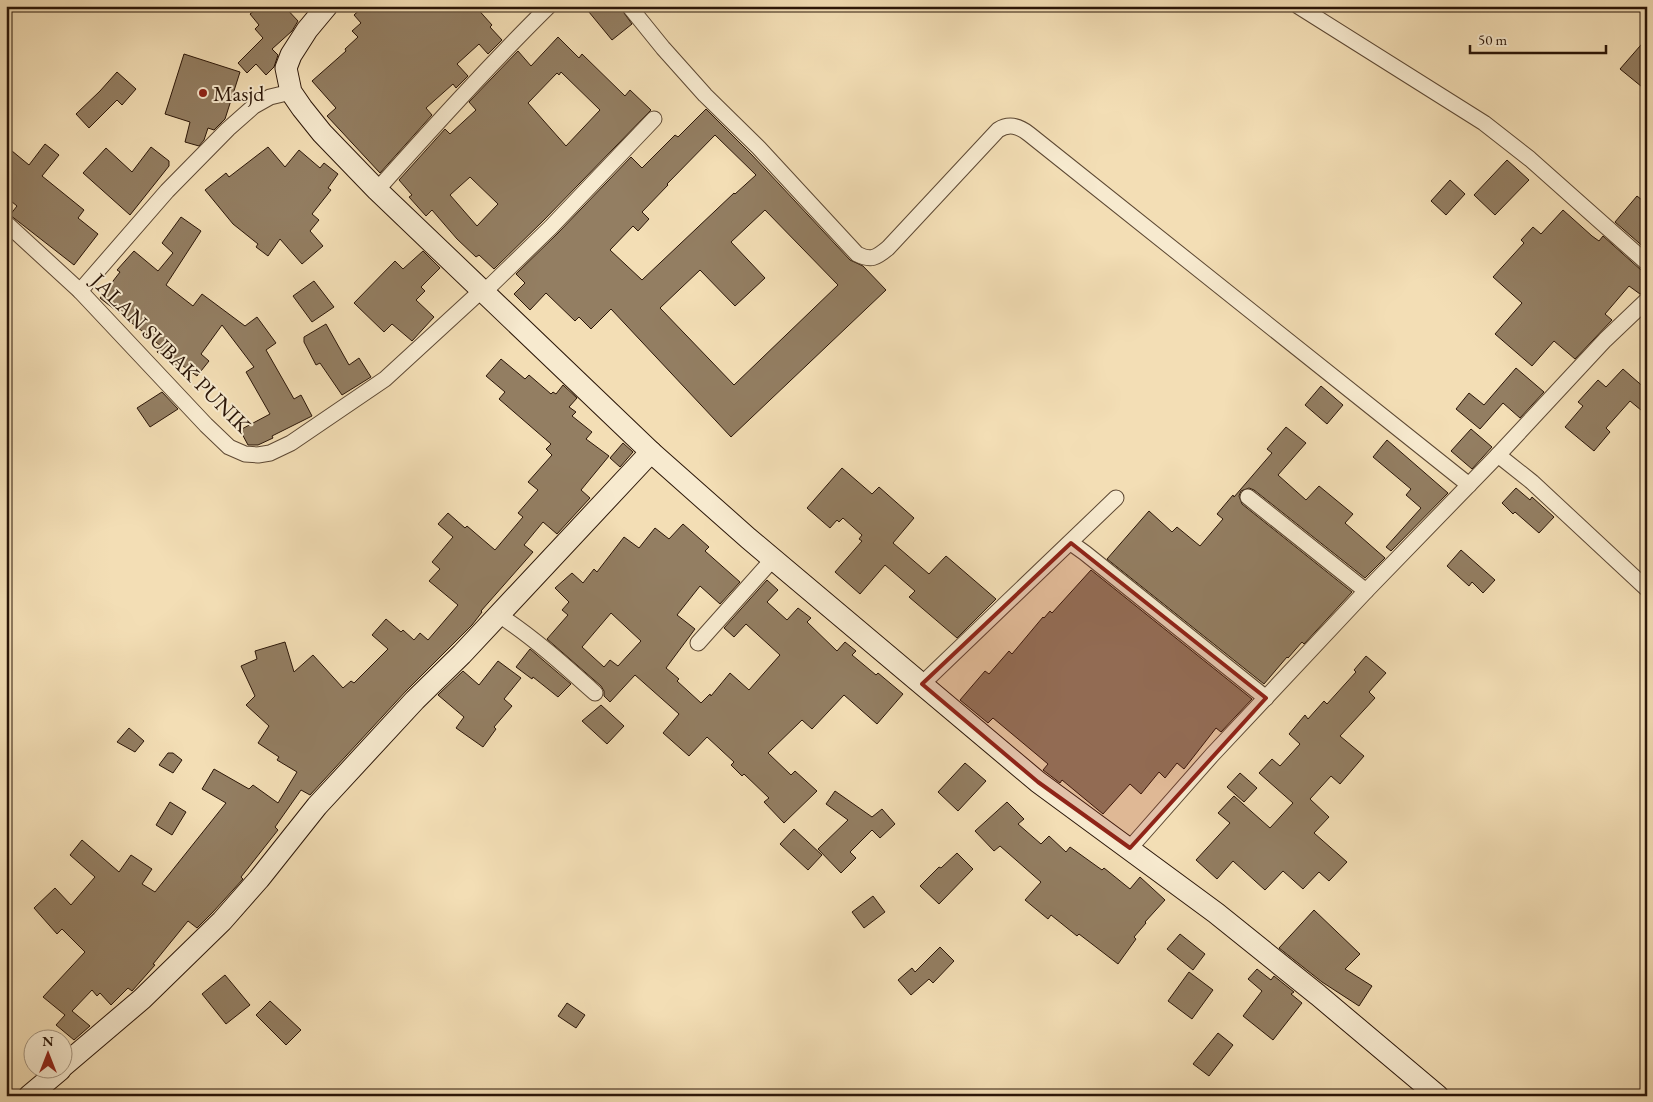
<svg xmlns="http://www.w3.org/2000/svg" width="1653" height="1102" viewBox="0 0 1653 1102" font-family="'EB Garamond',serif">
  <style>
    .building { fill: #937e62; stroke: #2b1608; fill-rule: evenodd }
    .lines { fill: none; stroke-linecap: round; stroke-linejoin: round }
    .street-casing { stroke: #5d4833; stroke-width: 17 }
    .secondary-casing { stroke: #2b1608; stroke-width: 23 }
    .street { stroke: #f7eacf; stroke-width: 15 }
    .secondary { stroke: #f7eacf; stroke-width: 21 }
    .marked { fill: #8f2418; fill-opacity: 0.2; stroke: #8f2418; stroke-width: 4; stroke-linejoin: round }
    .poi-dot { fill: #8f2418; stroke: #f7eacf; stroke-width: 2 }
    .labels { text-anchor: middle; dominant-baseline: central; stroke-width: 4; stroke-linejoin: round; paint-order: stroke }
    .poi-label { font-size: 22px; fill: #2b1608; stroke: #f7eacf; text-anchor: start }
    .street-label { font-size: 22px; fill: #2b1608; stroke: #f7eacf }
  </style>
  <rect width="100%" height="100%" fill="#f3deb5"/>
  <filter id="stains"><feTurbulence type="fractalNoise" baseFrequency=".004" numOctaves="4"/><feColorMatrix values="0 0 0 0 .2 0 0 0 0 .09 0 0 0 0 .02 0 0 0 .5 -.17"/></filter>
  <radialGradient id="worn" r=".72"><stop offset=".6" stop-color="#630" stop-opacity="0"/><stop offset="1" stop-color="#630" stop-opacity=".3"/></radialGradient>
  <g class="building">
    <polygon points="260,6 284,6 298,21 292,31 272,49 278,55 274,67 266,75 256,64 247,73 238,63 263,38 255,29 259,25 250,14"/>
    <polygon points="364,6 475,6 492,25 490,27 502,40 488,54 479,44 457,64 468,76 456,88 453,84 426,108 432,115 380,173 327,116 336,108 312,81 346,51 345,49 358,37 352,31 361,23 354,15"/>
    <polygon points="584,6 619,6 632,24 612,40"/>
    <path d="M558 37 579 58 582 54 625 96 630 90 651 110 544 220 494 269 479 255 476 257 457 239 432 210 426 216 409 197 412 195 399 180 445 129 450 134 476 110 469 102 518 51 531 66ZM561 72 600 110 566 146 528 103 557 73 559 75ZM470 177 498 204 477 226 450 195Z"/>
    <polygon points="1647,38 1647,91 1620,69"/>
    <polygon points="184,54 240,72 225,119 214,130 208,128 204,140 199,146 185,142 190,122 165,114"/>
    <polygon points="117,72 136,89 122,105 117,100 89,128 76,114 100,91"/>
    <path d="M706 109 752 155 850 260 863 266 886 290 731 437 611 309 591 329 579 317 575 321 546 293 530 310 514 294 525 283 516 274 558 233 631 157 642 168 675 135 678 137ZM715 135 756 175 735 194 734 193 642 280 610 250 633 226 638 231 649 219 642 212 668 185 667 184ZM765 210 838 285 734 385 660 308 700 270 735 306 765 278 731 242Z"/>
    <polygon points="45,144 59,155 42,176 84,210 78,218 98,234 74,265 10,215 17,206 6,197 6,146 29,165"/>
    <polygon points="151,147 169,161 169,166 130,215 83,173 106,148 132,172"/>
    <polygon points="268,147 285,167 299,150 320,168 324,163 338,174 328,188 331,190 312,214 319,220 310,231 323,246 302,264 280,239 268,256 256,247 258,244 233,224 205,190 226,173 229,177"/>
    <polygon points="1507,160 1529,180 1495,215 1474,195"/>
    <polygon points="1450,180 1465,194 1446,215 1431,201"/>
    <polygon points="1637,196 1647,204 1647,250 1615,222"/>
    <polygon points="1563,210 1592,236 1599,241 1603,236 1641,270 1647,272 1647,291 1640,294 1629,286 1605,314 1612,320 1575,359 1554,341 1532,366 1495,334 1522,303 1493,277 1524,243 1521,240 1533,227 1541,234"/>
    <polygon points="181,217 201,231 166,285 193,306 202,294 245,326 257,317 276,343 266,350 294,399 301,395 312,416 272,436 273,438 258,445 248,445 240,430 270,414 246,372 254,367 222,325 201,354 209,361 197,376 179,363 177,367 157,352 161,346 100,298 120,272 117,270 134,251 158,271 173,253 162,243"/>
    <polygon points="423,251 440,268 421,287 425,291 416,300 434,317 412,341 392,324 384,332 354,303 395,261 403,269"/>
    <polygon points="314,281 334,307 312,322 293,296"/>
    <polygon points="326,324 349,365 359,358 371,377 342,395 320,363 316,365 304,342 304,337"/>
    <polygon points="501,359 525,379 529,375 551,394 553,392 556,394 563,385 577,398 569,407 576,412 572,416 592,432 586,439 609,456 581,490 590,498 557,534 543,522 524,545 533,552 481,611 482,612 472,625 406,691 310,795 301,790 275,827 278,830 241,877 243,879 213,912 197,928 188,921 153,964 155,965 132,991 128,988 111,1005 100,993 97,996 92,990 72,1011 90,1026 74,1040 56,1025 65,1015 43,997 85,952 62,929 57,934 34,908 55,888 71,905 95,877 70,855 82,840 119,872 131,855 152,869 142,884 155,892 226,803 202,789 214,769 249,789 253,785 278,803 297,772 277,760 279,757 258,743 269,726 246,705 255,696 241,666 257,659 255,651 285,642 294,672 313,655 343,688 351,681 354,683 388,649 372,635 386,619 401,632 403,630 414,640 420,633 428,640 458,605 429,581 440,569 432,562 453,537 438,524 448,513 465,528 467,526 495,550 523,517 518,513 538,490 528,482 552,455 546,449 551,444 499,399 505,392 486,376"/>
    <polygon points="1516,368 1544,392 1520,418 1503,403 1480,429 1456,409 1469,393 1484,405"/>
    <polygon points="1623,369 1647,390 1647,415 1630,401 1606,428 1610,432 1594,451 1565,427 1583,406 1578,402 1598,380 1606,387"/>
    <polygon points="1321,386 1343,405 1327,424 1305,405"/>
    <polygon points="162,392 178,409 150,427 137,408"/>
    <polygon points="1286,427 1306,443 1278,475 1306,500 1319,486 1353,514 1345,523 1385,558 1365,578 1254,490 1249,488 1241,491 1239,496 1242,504 1352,592 1304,644 1302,642 1288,658 1287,657 1264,684 1107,559 1149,511 1172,532 1177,527 1200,546 1223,519 1217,514 1233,495 1234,497 1272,453 1267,449"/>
    <polygon points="1471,429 1492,447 1472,469 1451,451"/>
    <polygon points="1387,440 1448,493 1391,551 1386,547 1421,508 1406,495 1411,489 1373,457"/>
    <polygon points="623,443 633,452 620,467 610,458"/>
    <polygon points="842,468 872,494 879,487 914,518 893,543 929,574 946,556 996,599 957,638 909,597 915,591 885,565 860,594 835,572 862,541 859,539 862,535 843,518 839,522 837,520 830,528 807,508"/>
    <polygon points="1516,488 1530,500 1532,497 1554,517 1539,533 1515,512 1513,514 1502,503"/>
    <path d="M683 524 709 547 705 551 740 582 720 604 700 586 677 615 695 629 666 668 679 679 677 681 701 703 710 694 711 696 730 673 749 690 780 655 746 624 734 637 724 628 767 580 778 590 767 602 787 620 798 608 811 618 807 622 837 651 845 642 856 651 852 655 876 675 878 673 903 694 877 724 844 695 812 729 802 720 768 753 791 775 795 771 817 791 784 823 764 802 769 798 744 774 742 776 731 765 734 762 707 737 689 756 663 733 679 714 635 675 610 702 604 696V691L601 686 547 639 568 615 562 610 569 602 555 588 572 573 583 583 594 569 597 572 624 537 639 548 655 528 669 539ZM611 613 641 641 618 666 610 660 604 667 582 647Z"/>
    <polygon points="1461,550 1495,580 1483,593 1472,582 1469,586 1447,566"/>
    <polygon points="1091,570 1252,699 1221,732 1216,728 1184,769 1177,763 1165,778 1159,772 1141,794 1130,784 1103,814 1062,780 1060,783 1043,770 1048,764 993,718 988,723 960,700 985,671 989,674 1009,651 1012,654 1043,617 1044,618 1050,611 1052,613"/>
    <polygon points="530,649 571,684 558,697 533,677 532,679 516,667"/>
    <polygon points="1366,656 1386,673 1369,692 1375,698 1340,736 1364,756 1340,784 1331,776 1310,799 1329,817 1314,833 1347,862 1329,881 1319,872 1303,889 1283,871 1265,890 1233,861 1217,879 1196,860 1230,823 1218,813 1234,796 1270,828 1293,803 1259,773 1272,759 1280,766 1300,744 1289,734 1305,715 1308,719 1324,701 1327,704 1356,672 1354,670"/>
    <polygon points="498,661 521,678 504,699 512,706 494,727 496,729 483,747 456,728 464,717 438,695 463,671 479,685"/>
    <polygon points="601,705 624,726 607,744 582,721"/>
    <polygon points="129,728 144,741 135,752 117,742"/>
    <polygon points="168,753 173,753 182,760 173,773 159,765"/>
    <polygon points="965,763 986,781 958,811 938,792"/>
    <polygon points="1240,773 1257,788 1244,802 1227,787"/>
    <polygon points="835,791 872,817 882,809 895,824 880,838 872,830 850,852 856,858 841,873 818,849 848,820 826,804"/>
    <polygon points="170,802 186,812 172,835 156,825"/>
    <polygon points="1007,802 1024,819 1018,824 1041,844 1049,836 1066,852 1070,847 1102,870 1104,868 1130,889 1140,877 1165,900 1145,922 1146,923 1134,937 1136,939 1118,964 1079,934 1077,936 1051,915 1048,919 1025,900 1041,882 1000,846 994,851 975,831"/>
    <polygon points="794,829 822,855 808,870 780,844"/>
    <polygon points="957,853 973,869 939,904 920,886 939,867 941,868"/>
    <polygon points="873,896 885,912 864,928 852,912"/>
    <polygon points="1314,910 1360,954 1345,969 1372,986 1359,1006 1322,982 1279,948"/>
    <polygon points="1180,934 1205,954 1193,970 1167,949"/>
    <polygon points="940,947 954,961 933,983 929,979 911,995 898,980 912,968 915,972"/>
    <polygon points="1257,969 1271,980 1274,976 1294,992 1291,994 1302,1003 1273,1040 1243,1016 1262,991 1248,979"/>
    <polygon points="1189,972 1213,990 1192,1019 1168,1001"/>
    <polygon points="225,975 250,1005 226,1024 202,994"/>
    <polygon points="270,1001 301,1030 286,1045 256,1015"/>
    <polygon points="567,1003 585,1015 576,1028 558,1016"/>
    <polygon points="1218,1033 1233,1045 1209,1076 1193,1064"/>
  </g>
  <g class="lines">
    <g class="street-casing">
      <g id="street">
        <path d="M629 6 663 48 705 95 759 148 857 254C871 261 876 258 888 248L998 130C1009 123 1019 126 1029 134L1469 485"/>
        <polyline points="1298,6 1484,123 1530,159 1647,263"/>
        <path d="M377 190C433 127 489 65 549 6"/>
        <polyline points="6,223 80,291 206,425 229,447 245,454 258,455 270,453 291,443 385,379 482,290"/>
        <polyline points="80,291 167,191 228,129 254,106 270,97 291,92"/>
        <polyline points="484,292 551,227 654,119"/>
        <polyline points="1498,455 1532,482 1647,589"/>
        <polyline points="1248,497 1366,591"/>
        <polyline points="1071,543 1085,553 1266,698"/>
        <path d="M499 615C534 638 564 665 595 693"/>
        <polyline points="698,643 773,559"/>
        <polyline points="922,684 1116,498"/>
        <polyline points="1130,848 1212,755 1366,591 1498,455 1605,340 1647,300"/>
      </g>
    </g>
    <g class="secondary-casing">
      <g id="secondary">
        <polyline points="327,6 307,30 291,55 286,68 291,92 302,108 322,133 377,190 651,452 748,538 1038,782 1216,913 1318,995 1438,1096"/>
        <polyline points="62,1067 142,999 222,921 259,879 317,806 415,700 462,654 651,452"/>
        <polyline points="29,1096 60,1070"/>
      </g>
    </g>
    <use href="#street" class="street"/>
    <use href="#secondary" class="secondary"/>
  </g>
  <path class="marked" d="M1071 543 1266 698 1130 848 1038 782 922 684Z"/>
  <circle class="poi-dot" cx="203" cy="93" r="5"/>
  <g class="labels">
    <g class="poi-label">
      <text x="213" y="93">Masjd</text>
    </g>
    <g class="street-label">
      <text transform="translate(171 353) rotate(45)">JALAN SUBAK PUNIK</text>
    </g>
  </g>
  <rect width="1653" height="1102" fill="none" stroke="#f3deb5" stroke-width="25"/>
  <rect x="8" y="8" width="1638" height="1087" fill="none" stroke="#2b1608" stroke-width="2.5"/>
  <rect x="12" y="12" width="1628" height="1077" fill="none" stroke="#2b1608"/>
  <g transform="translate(48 1054)"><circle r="24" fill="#f7eacf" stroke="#a5957f"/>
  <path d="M0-4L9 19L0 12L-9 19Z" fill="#8f2418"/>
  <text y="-8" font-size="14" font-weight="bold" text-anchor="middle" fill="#2b1608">N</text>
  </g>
  <path d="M1470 45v8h136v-8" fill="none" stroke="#2b1608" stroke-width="2.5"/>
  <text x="1478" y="45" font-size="15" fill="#2b1608" stroke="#f7eacf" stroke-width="4" paint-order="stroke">50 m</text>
  <rect width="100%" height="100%" filter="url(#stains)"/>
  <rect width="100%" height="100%" fill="url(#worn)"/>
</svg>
